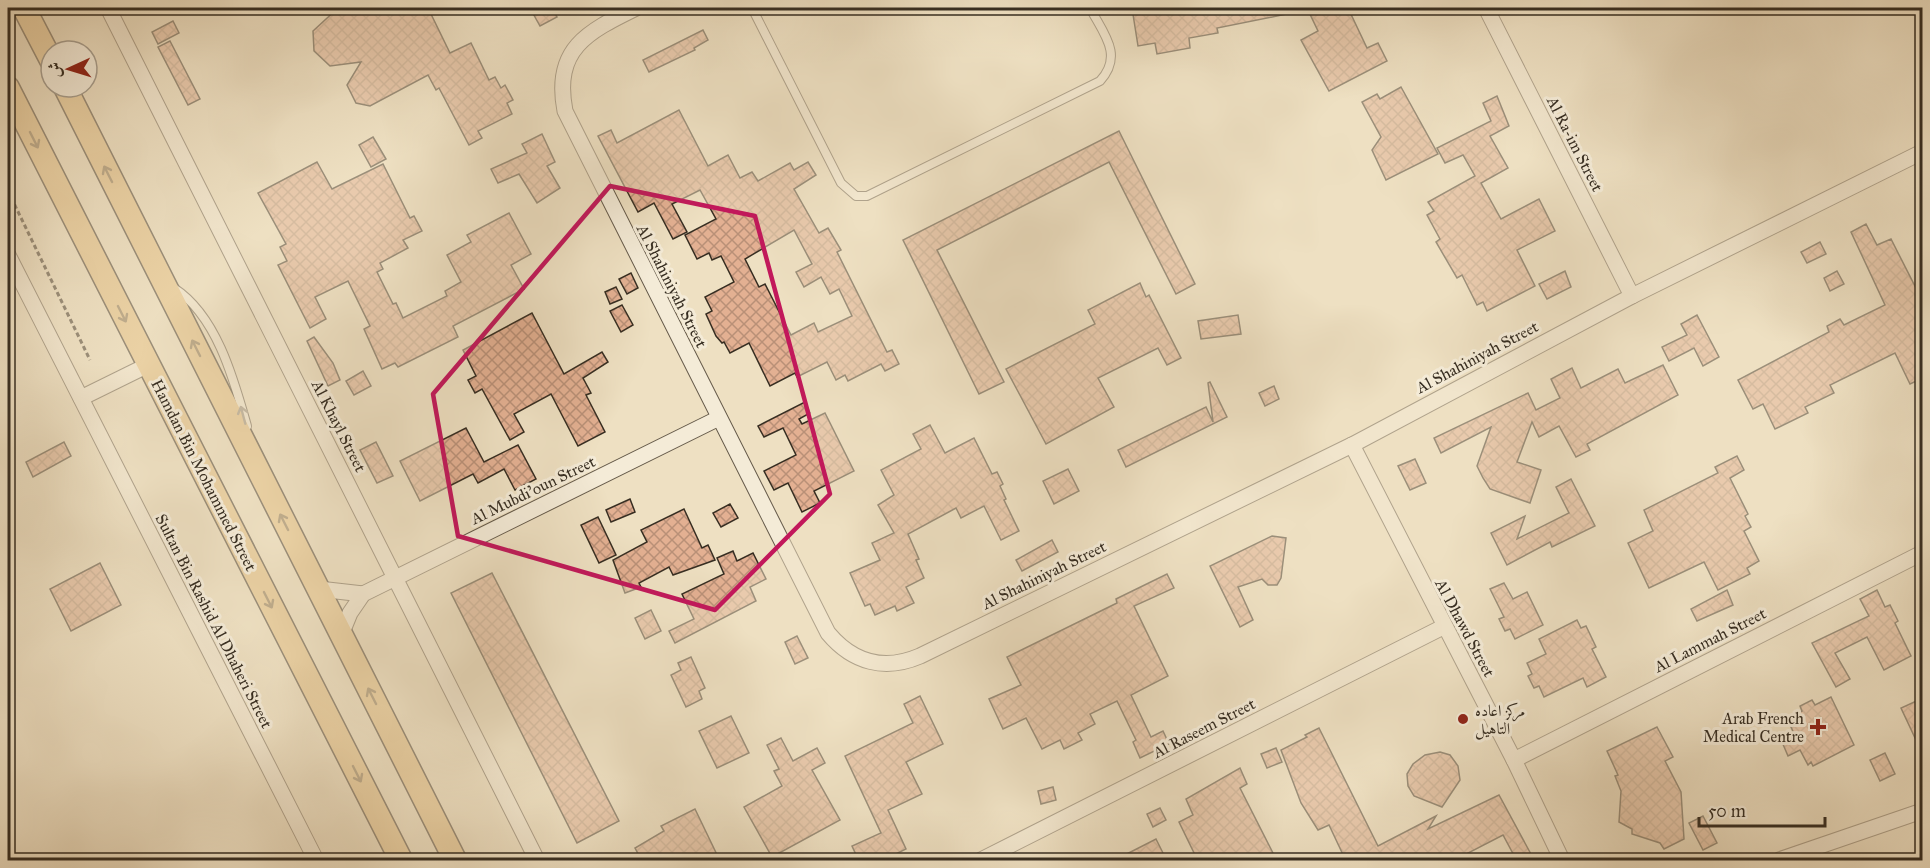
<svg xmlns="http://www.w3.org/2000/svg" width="1930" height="868" viewBox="0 0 1930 868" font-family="'IM FELL Great Primer',Amiri,serif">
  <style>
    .building { fill: url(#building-cross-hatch); stroke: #372e22; stroke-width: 1.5; fill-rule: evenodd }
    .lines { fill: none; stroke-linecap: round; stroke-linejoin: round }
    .service-casing { stroke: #655a4a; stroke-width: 10 }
    .minor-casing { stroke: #655a4a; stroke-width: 17 }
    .primary-casing { stroke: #372e22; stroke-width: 25 }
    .path { stroke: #372e22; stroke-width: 3; stroke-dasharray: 4.5 3; stroke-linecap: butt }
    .service { stroke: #f4ebd7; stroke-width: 8 }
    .minor { stroke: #f4ebd7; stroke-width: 15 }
    .primary { stroke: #e7c081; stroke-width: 22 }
    .oneway { stroke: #86704d }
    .oneway2 { stroke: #968c7c }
    .marked { fill: none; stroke: #c2185b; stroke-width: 4.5; stroke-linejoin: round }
    .poi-dot { fill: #8f2418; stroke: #f4ebd7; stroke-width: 2 }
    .labels { text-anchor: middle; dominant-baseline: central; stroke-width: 6; stroke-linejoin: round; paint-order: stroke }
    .street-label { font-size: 16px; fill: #372e22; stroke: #f4ebd7 }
    .poi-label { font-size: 16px; fill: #372e22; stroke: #f4ebd7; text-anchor: start }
  </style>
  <defs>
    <pattern id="building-cross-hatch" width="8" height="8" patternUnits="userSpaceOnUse" patternTransform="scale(1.5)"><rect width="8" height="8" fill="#e3b092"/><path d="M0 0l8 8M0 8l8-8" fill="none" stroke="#b99077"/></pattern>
  </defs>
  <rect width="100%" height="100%" fill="#eee0c2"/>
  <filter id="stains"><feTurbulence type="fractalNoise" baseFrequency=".00333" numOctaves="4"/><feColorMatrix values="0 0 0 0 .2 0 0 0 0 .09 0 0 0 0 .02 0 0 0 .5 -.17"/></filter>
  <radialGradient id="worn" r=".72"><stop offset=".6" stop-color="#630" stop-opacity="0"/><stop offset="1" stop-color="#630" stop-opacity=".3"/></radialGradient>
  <g class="building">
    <polygon points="338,8 428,8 450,53 471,43 489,80 495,77 501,88 505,85 513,100 507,103 512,114 478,131 482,138 469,145 439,88 436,90 428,75 370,106 356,103 347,85 361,62 330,66 314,51 313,31"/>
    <polygon points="530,8 552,8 557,17 540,26"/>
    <polygon points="1132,8 1287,8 1287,14 1217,28 1218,33 1189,38 1190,48 1157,54 1155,43 1138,46"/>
    <polygon points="1307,8 1348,8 1367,48 1378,43 1387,61 1329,91 1301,40 1318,31"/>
    <polygon points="173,21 179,33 158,44 152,32"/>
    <polygon points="703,30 708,40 694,48 695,50 649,72 643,60"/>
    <polygon points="170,41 200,99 188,105 158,47"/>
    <polygon points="1401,87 1438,154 1386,180 1372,150 1381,137 1362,102 1377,94 1380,99"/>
    <polygon points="1497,96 1509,126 1490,136 1508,168 1481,183 1501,219 1539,199 1555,231 1517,250 1535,286 1487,311 1483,302 1477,305 1462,275 1457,278 1436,242 1440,239 1427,215 1434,211 1428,202 1475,176 1463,155 1445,163 1437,148 1491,121 1483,103"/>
    <path d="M679 110 708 166 728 155 740 178 752 172 758 181 790 163 794 170 808 162 816 175 794 189 819 233 828 228 841 250 837 252 887 352 892 350 899 364 885 371 881 364 848 381 845 375 836 380 827 362 797 377 795 373 770 386 749 343 730 353 724 342 722 343 716 336 706 314 712 311 705 297 734 282 721 256 712 260 709 253 697 259 685 235 716 219 700 190 672 204 687 232 673 239 654 203 638 212 598 136 611 130 617 143ZM794 230 812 264 796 272 804 287 821 277 830 294 839 289 852 316 818 332 814 323 791 335 765 284 759 287 745 259Z"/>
    <polygon points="1119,131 1195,284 1176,294 1109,162 937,250 1004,382 979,394 903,240"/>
    <polygon points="542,134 555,162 547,166 560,188 537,203 519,174 498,183 491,169 527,153 522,144"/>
    <polygon points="373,137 386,159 371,167 359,145"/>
    <polygon points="317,162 332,189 383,164 410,218 414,216 422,231 403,240 408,248 380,263 383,269 377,272 393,304 396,303 403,318 447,296 445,291 461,282 447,255 471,242 467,235 509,213 531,254 511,265 524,289 453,326 458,337 398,367 395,363 382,369 364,329 370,326 348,281 315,297 326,319 310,328 278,265 287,261 280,247 286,244 258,193"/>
    <polygon points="1866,224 1877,245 1891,239 1923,302 1923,378 1910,384 1895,353 1830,385 1834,393 1805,407 1808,413 1775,429 1763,404 1753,409 1738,380 1829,332 1827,326 1840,319 1844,325 1885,305 1851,232"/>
    <polygon points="1820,242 1826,254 1807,263 1801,252"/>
    <polygon points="1565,271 1571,287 1547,299 1539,284"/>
    <polygon points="1837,271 1844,284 1830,291 1824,278"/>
    <polygon points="631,273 638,288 627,294 619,279"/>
    <polygon points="1140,283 1146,297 1149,295 1181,358 1167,365 1158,348 1098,378 1114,407 1046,444 1006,369 1095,324 1088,310"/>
    <polygon points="616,287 622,299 610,304 605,292"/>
    <polygon points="622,305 633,325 621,332 610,311"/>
    <polygon points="532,313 564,374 602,352 608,362 583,378 591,393 586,395 605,432 578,446 551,394 514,414 524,432 510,440 482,389 475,393 468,380 476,376 463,350"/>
    <polygon points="1238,315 1241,334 1201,339 1198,321"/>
    <polygon points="1697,315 1719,357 1703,366 1694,348 1669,361 1662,347 1687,335 1681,324"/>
    <polygon points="314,337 333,363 340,380 328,386 307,341"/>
    <polygon points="1663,365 1678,395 1587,444 1590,450 1576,457 1559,426 1539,437 1532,422 1517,462 1541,470 1530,503 1490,489 1483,478 1477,466 1491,427 1441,453 1434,438 1528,393 1536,410 1560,398 1551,379 1572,368 1581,388 1618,369 1625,383"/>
    <polygon points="363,371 371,386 354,395 346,381"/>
    <polygon points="1210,382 1227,417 1126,467 1118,450 1206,407 1213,422 1208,383"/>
    <polygon points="1274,386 1279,399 1265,406 1259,393"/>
    <polygon points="805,402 810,413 799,419 802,424 825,413 854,471 814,491 820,503 802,512 788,483 774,490 764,471 796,455 783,428 764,437 758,426"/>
    <polygon points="930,425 945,453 974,438 992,474 997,472 1003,484 1000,486 1006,499 1004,500 1019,531 1001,540 984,506 961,518 956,508 908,534 919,559 916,560 924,578 906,587 914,603 897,611 895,606 875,615 870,604 865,606 850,573 880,560 872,543 894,533 878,505 894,495 881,470 921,449 913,434"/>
    <polygon points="466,428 484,462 518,445 536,479 515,490 504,469 478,483 473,474 420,501 400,461"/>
    <polygon points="64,442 71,456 33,477 26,462"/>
    <polygon points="376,442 393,476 377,483 360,450"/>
    <polygon points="1737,456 1744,470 1730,478 1748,514 1745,516 1751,527 1744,531 1759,561 1747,568 1750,574 1718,590 1704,562 1649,588 1628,543 1653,531 1644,510 1718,473 1715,467"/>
    <polygon points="1415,459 1426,483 1410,490 1398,466"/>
    <polygon points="1068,469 1079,491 1054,504 1043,481"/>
    <polygon points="1571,479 1595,526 1552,547 1550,542 1507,565 1491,533 1525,516 1517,539 1569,513 1556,487"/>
    <polygon points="630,499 635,512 611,522 606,510"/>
    <polygon points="730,504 738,518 721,527 713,513"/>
    <polygon points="684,509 702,548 708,545 715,560 673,575 669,567 639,583 641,587 625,593 613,560 647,542 641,530"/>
    <polygon points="598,517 616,555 599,563 581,525"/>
    <polygon points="1272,536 1286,538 1281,578 1277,585 1268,585 1262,579 1238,587 1253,620 1240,627 1210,566"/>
    <polygon points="1052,540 1058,552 1022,571 1016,560"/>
    <polygon points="733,551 737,561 753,553 766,579 750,587 756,601 675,643 669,631 694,619 682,594 724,574 717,558"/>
    <polygon points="100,563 121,605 71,631 50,589"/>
    <polygon points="492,573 619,821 577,843 451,593"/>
    <polygon points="1167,574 1174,588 1134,606 1168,676 1131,695 1151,737 1163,731 1169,744 1140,758 1133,742 1136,740 1117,701 1090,714 1095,724 1078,733 1082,740 1064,749 1060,740 1042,749 1026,718 1003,729 989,699 1021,685 1007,657 1117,603 1116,599"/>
    <polygon points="1504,583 1513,599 1527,592 1543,625 1515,639 1510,629 1505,631 1499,619 1504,617 1490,589"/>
    <polygon points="1727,590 1733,605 1697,621 1691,609"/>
    <polygon points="1877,590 1885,607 1890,605 1898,621 1895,623 1911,656 1884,670 1867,637 1835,653 1850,679 1836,687 1812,643 1869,616 1860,599"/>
    <polygon points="651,610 661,631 645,639 635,618"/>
    <polygon points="1577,620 1581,628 1586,626 1596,647 1592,649 1606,677 1587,687 1583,678 1544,697 1539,686 1534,688 1528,676 1532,674 1527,663 1546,654 1539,639"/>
    <polygon points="797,636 808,658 795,664 785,642"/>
    <polygon points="691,657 705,688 699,691 702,699 686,707 671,675 681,670 678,663"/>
    <polygon points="920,696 943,744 906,762 922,794 888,810 906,849 882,861 859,861 852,846 881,833 845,756 913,723 904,704"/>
    <polygon points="1831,697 1854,745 1813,766 1811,762 1808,765 1800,750 1788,756 1782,742 1795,736 1787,718 1802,711 1800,706 1812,700 1815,705"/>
    <polygon points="1923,698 1923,755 1901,708"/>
    <polygon points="731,716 749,753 717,768 699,731"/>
    <polygon points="1657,727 1673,757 1665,761 1681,792 1684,839 1664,849 1660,843 1632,834 1632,829 1619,822 1621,791 1615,776 1618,775 1607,751"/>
    <polygon points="1319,728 1378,846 1436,816 1428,829 1499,795 1532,856 1517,861 1503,835 1468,853 1472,861 1346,861 1329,825 1318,830 1301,803 1281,750 1307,737 1305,735"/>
    <polygon points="781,738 793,761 817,748 825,763 812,770 840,820 772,857 744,807 782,786 774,771 779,769 767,745"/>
    <polygon points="1276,748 1282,762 1267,768 1261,754"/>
    <polygon points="1440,752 1450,755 1458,766 1460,780 1442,807 1414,796 1408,786 1407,774 1413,764 1425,755"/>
    <polygon points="1885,753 1895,774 1880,781 1870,760"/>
    <polygon points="1240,768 1247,784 1240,788 1277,861 1198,861 1179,822 1193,815 1186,799"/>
    <polygon points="1053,787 1056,800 1041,804 1038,791"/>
    <polygon points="1160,808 1166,820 1153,827 1147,814"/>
    <polygon points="695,809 720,861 642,861 635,848 664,831 661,826"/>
    <polygon points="1703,816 1717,843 1703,850 1689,823"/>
    <polygon points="1156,839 1167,861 1113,861"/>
  </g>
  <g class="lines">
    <g class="service-casing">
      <g id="service">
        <path d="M752 8 841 183 856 196H867L1100 81C1124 55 1103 33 1090 8"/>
        <path d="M174 288C217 316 234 380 247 426"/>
      </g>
    </g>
    <g class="minor-casing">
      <g id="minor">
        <polyline points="108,8 537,860"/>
        <path d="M636 8C587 32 553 49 565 111L828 633C853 663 885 671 920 656L1352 445 1632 296 1922 152"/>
        <polyline points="1486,8 1632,296"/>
        <polyline points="8,255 316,860"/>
        <polyline points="81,398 148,365"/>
        <polyline points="1352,445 1514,760 1562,860"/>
        <polyline points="319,589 363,594"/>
        <polyline points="341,635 350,613 363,594 719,418"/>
        <polyline points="1514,760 1922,553"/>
        <polyline points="981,860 1443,627"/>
        <polyline points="1779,860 1922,811"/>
      </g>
    </g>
    <g class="primary-casing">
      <g id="primary">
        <polyline points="24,8 51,60"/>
        <polyline points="65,87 455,860"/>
        <polyline points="8,88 401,860"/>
      </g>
    </g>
    <polyline class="path" points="8,191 90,360"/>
    <use href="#service" class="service"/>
    <use href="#minor" class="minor"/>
    <use href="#primary" class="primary"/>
  </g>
  <defs><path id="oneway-shaft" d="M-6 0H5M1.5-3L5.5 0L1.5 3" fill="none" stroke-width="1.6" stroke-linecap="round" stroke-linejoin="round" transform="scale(1.5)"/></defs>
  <g class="oneway">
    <use href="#oneway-shaft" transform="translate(34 140) rotate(63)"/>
    <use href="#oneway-shaft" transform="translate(108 174) rotate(-117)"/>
    <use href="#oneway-shaft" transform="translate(122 314) rotate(63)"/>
    <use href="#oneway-shaft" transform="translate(196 348) rotate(-117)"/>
    <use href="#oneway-shaft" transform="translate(284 522) rotate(-117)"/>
    <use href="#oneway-shaft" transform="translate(268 600) rotate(63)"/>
    <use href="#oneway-shaft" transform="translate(372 696) rotate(-117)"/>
    <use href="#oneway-shaft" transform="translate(357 774) rotate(63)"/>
  </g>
  <use class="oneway2" href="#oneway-shaft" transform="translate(243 415) rotate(-105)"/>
  <path d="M0 0H1930V868H0ZM610 186 755 216 830 494 715 610 458 536 433 394Z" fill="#eee0c2" fill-opacity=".55" fill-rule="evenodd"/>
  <path class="marked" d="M610 186 755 216 830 494 715 610 458 536 433 394Z"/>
  <g class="poi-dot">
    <circle cx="1463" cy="719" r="6"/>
    <path d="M1815 718h6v6h6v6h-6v6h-6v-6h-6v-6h6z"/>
  </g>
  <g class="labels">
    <g class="street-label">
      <text transform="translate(1575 144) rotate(63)">Al Ra-im Street</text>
      <text transform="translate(672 286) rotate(63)">Al Shahiniyah Street</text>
      <text transform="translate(1477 357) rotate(-28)">Al Shahiniyah Street</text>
      <text transform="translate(339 426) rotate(63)">Al Khayl Street</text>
      <text transform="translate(204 475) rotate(63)">Hamdan Bin Mohammed Street</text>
      <text transform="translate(533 490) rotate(-26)">Al Mubdi'oun Street</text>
      <text transform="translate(1044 575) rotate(-26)">Al Shahiniyah Street</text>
      <text transform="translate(214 621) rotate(63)">Sultan Bin Rashid Al Dhaheri Street</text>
      <text transform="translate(1465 628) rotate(62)">Al Dhawd Street</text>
      <text transform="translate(1710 640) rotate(-27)">Al Lammah Street</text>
      <text transform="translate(1204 728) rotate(-27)">Al Raseem Street</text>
    </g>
    <g class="poi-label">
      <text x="1475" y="710">مركز اعاده<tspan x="1475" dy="18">التاهيل</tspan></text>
      <text x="1804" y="718" text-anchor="end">Arab French<tspan x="1804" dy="18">Medical Centre</tspan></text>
    </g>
  </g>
  <rect width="1930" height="868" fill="none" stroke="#eee0c2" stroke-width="30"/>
  <rect x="9" y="9" width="1912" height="850" fill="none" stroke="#372e22" stroke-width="3"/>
  <rect x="15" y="15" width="1900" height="838" fill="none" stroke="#372e22" stroke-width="1.5"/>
  <g transform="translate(69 69) rotate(266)"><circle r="28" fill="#f4ebd7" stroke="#a89f8f" stroke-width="1.5"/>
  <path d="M0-4.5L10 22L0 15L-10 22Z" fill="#8f2418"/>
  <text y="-9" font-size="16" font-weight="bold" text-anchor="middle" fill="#372e22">ش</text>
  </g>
  <path d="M1699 817v9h126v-9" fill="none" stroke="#372e22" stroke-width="3"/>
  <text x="1708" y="817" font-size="18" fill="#372e22" stroke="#f4ebd7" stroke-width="4.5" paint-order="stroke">50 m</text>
  <rect width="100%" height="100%" filter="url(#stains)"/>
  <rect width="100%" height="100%" fill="url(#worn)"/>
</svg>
